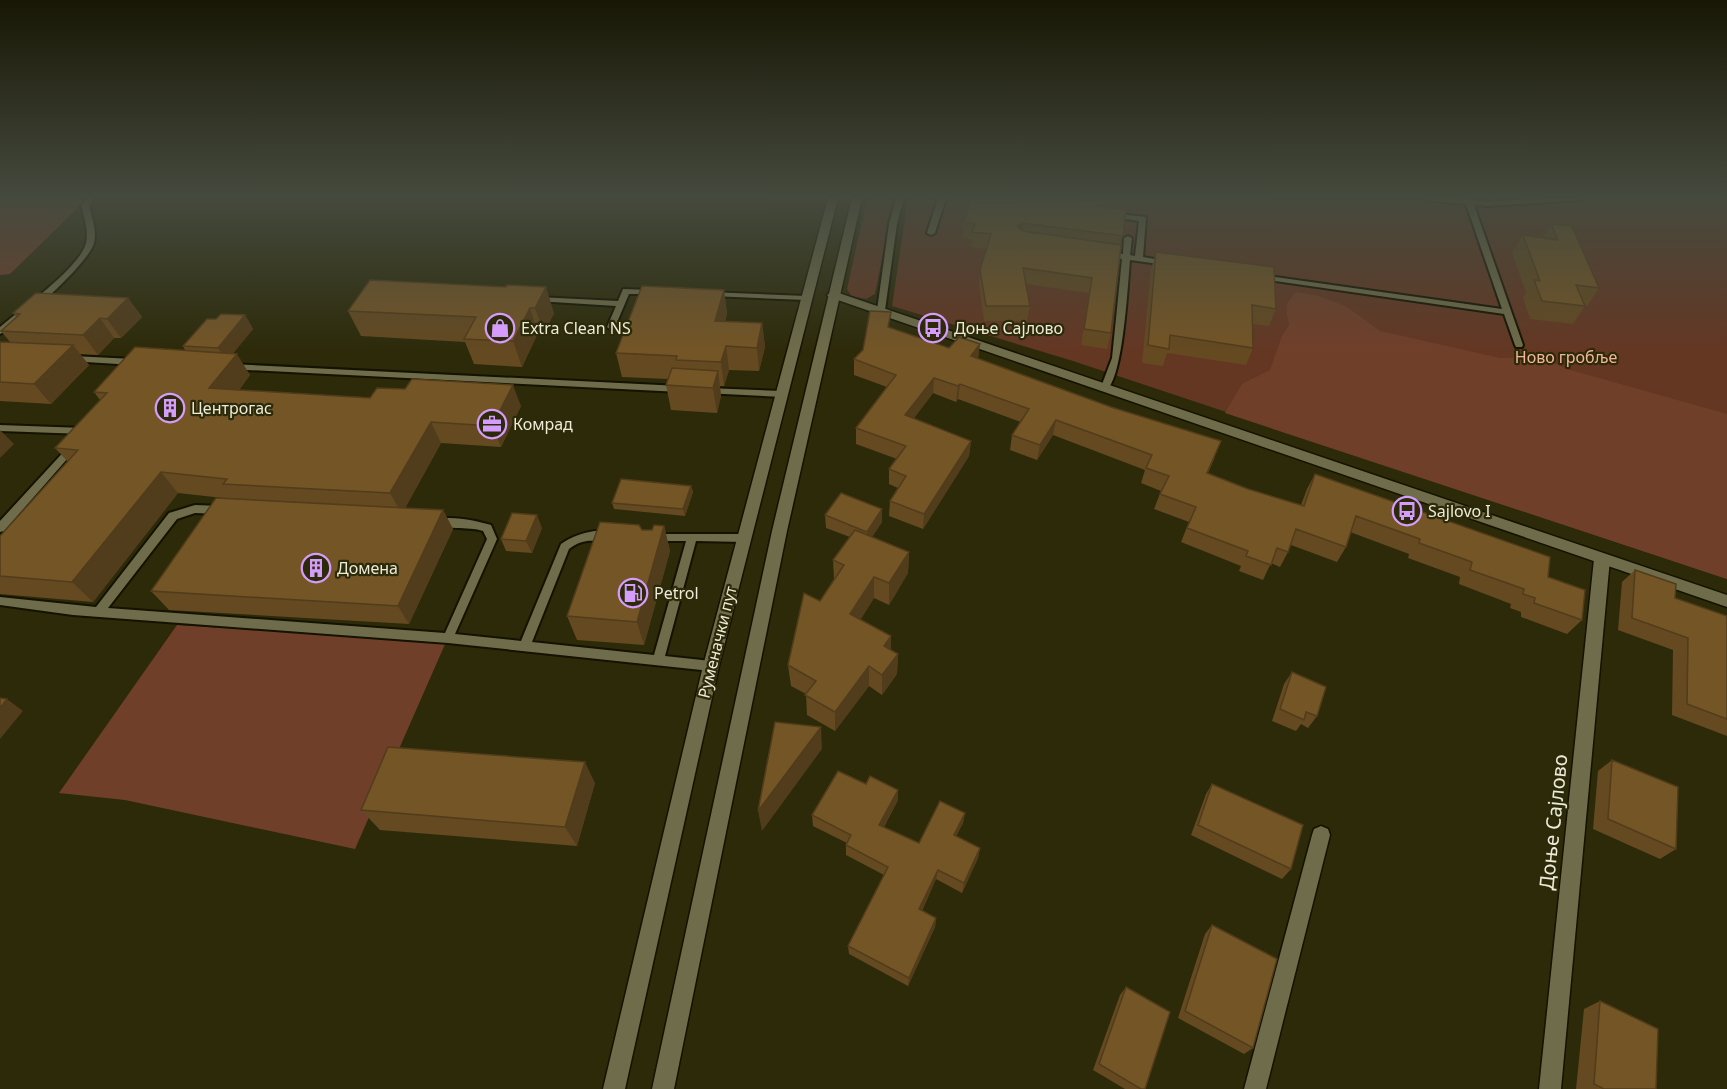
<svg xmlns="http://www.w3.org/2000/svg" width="1727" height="1089" viewBox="0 0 1727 1089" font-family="'Noto Sans',sans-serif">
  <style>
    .green { fill: #643723 }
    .forest { fill: #703f2a }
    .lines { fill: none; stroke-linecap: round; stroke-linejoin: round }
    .service-casing { stroke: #141200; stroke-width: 4 }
    .minor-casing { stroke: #141200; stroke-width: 3 }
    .tertiary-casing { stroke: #141200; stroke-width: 3 }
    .secondary-casing { stroke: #141200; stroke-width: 3 }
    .service { fill: #6e6c4a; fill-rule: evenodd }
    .minor { fill: #6e6c4a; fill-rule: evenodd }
    .tertiary { fill: #6e6c4a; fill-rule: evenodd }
    .secondary { fill: #6e6c4a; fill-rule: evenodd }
    .wall { fill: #644921 }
    .shaded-wall { fill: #513c1b }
    .building { fill: #745526; stroke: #513c1b; stroke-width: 1.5 }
    .labels { text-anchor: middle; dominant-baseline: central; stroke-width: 4.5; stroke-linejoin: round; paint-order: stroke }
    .poi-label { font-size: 16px; fill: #ecebd9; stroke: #2c2a09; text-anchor: start }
    .park-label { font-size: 16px; fill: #f5b499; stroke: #2c2a09 }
    .street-label { font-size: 16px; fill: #ecebd9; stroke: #2c2a09 }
    .near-street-label { font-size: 20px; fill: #ecebd9; stroke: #2c2a09 }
  </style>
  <rect width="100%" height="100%" fill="#2c2a09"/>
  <g class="green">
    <polygon points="867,198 894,198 875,294 866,299 851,296 847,289"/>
    <polygon points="908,198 1727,198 1727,579 1073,361 892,306"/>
  </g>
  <g class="forest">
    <polygon points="0,198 88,198 10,274 0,275"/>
    <path d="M1297 292 1319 296 1347 307 1380 331 1500 358 1540 357 1567 369 1727 414V579L1225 413 1242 384 1270 370 1282 336 1289 325C1286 310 1284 302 1297 292Z"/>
    <polygon points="177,625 446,642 355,849 125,800 59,793"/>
  </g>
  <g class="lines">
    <g class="service-casing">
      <g id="service">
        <path d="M87 198H94L89 206C92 217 97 232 94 243 89 263 19 326 0 334V327C21 309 80 268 86 243 89 231 84 217 81 206Z"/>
        <polygon points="896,198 904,198 897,224 885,310 881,313 877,310 889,224"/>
        <polygon points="938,198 946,198 935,233 931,235 927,233"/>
        <polygon points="1422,198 1450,198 1488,202 1544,198 1584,198 1581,200 1488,206 1474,205 1523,345 1522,347 1516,347 1515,345 1504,314 1261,279 1257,277 1261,275 1502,309 1466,204 1425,200"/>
        <path d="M1109 213 1146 217 1143 257 1166 261 1170 263 1166 265 1130 260C1128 282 1123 381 1106 390L1101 387 1112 358 1122 259 1107 256 1103 254 1107 252 1123 254 1124 238 1128 236 1132 238 1130 255 1135 256 1139 221 1112 217 1108 215Z"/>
        <polygon points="623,289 653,290 657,292 653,294 629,294 615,327 611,330 607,327 616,306 537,301 533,299 537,297 618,301"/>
        <polygon points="708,292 806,296 810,298 806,300 711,296 708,296"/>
        <polygon points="72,356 134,359 138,362 134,365 69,361 69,357"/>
        <polygon points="231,364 680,386 685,389 680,392 228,369 227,367"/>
        <polygon points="707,388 782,391 787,394 782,397 704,393 702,391 704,389"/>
        <polygon points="0,425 84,428 89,431 84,434 0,431"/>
        <polygon points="72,445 75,446 77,448 75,450 4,531 0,532 0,521 69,446"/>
        <path d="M195 505 221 506 226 510 221 514 195 513 177 519 108 608 445 633 487 539 483 531C469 526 442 531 433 522 442 513 479 521 491 525L497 539 455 634 521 641 561 544C573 535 604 524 615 536L614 539C596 543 586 536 569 549L532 642 654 655 686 541H660L656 543 651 539 652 534H744L749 538 744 542 696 541 665 656 711 661 715 663 717 666 715 669 711 671 448 643 73 615 0 605V597L96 607 169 513Z"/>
      </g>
    </g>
    <g class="minor-casing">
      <g id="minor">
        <polygon points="1602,553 1607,555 1610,559 1561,1089 1539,1089 1594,559 1597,555"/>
        <polygon points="1321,826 1328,829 1330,835 1266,1089 1244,1089 1312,835 1314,829"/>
      </g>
    </g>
    <g class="tertiary-casing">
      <polygon id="tertiary" points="833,291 1727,595 1727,607 829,297 827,295"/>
    </g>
    <g class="secondary-casing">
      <g id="secondary">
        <polygon points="828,198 838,198 719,666 625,1089 603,1089 703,666"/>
        <polygon points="852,198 862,198 787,531 674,1089 652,1089 772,531"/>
      </g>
    </g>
    <use href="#service" class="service"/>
    <use href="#minor" class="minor"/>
    <use href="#tertiary" class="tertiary"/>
    <use href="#secondary" class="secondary"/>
  </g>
  <g class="wall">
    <polygon points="1083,201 1097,206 1123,236 1120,245 1111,333 1107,349 1081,345 1089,293 1026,284 1030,306 1027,321 984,321 979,285 980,270 986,249 971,247 972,239 962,238 964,222"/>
    <polygon points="1551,224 1599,288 1587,306 1585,306 1573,324 1530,319 1523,298 1526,292 1512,253 1523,235 1543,238"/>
    <polygon points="1156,252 1276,309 1269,326 1253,324 1253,348 1246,365 1167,353 1163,366 1142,363 1151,270"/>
    <polygon points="506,287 554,313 544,333 538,333 522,367 474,364 465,342 361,336 348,311"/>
    <polygon points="724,290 727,314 725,321 762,323 765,347 759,371 729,370 724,386 720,386 721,396 717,413 671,410 666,385 668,379 622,377 616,353"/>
    <polygon points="128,298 142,317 121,338 114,338 98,355 80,354 89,365 51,404 0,401 0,342 10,342 1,331 16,317 13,313"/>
    <polygon points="245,315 253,329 233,353 250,375 239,390 521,406 501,447 441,443 405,508 443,510 453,529 409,624 169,610 151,591 232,499 178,493 93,602 0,594 0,536 68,462 55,448 100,400 94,392 185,350 183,346 216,319"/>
    <polygon points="980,344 978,358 1215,457 1208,473 1248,489 1301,505 1307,489 1315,474 1548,577 1582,620 1567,634 1521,617 1521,612 1510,608 1511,604 1459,584 1460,577 1408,558 1409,554 1350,532 1346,547 1337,562 1291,545 1288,552 1280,567 1271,563 1263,580 1239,571 1241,566 1181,542 1189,522 1154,509 1161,491 1141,483 1145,470 1053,435 1037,460 1010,450 1012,435 1021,422 958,399 956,402 933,393 914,418 971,441 969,456 923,529 889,516 890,501 898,488 889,484 889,469 897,459 856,444 856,428 887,387 854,375 854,359"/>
    <polygon points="691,486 693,492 685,516 614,509 612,503"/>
    <polygon points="882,509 882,522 872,537 909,552 908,573 889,605 874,598 860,620 891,650 898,654 897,674 882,695 869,686 835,731 807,715 806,694 791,686 788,665 820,601 834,579 833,560 850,537 826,528 825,515"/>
    <polygon points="664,526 670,551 644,645 577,640 567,616 642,530 652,530"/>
    <polygon points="542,528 532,553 506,551 501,539"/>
    <polygon points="1635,570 1675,598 1727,616 1727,736 1672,715 1673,650 1618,630 1622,582"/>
    <polygon points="1292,672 1317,716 1308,728 1301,724 1296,731 1272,721 1284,684"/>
    <polygon points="1612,760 1676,849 1660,859 1593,829 1598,771"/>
    <polygon points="595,783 577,846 380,830 361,810"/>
    <polygon points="1212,784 1291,869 1282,879 1191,835 1206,794"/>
    <polygon points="898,800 884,827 919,843 965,813 963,823 956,836 980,848 978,858 962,893 936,879 922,911 936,918 935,927 908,986 849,954 848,946 884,875 846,855 846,845 847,843 813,826 812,815"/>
    <polygon points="1212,925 1253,1048 1244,1054 1178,1018 1205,934"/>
    <polygon points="1126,987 1145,1089 1125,1089 1093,1070 1120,995"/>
    <polygon points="1600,1001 1656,1089 1576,1089 1584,1009"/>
  </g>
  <g class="shaded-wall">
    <polygon points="1023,223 1021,238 1017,226"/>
    <polygon points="546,287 554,313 544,333 535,308"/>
    <polygon points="724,290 727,314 719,345 715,321"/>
    <polygon points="128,298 142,317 121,338 107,319"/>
    <polygon points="530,308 538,333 522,367 513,341"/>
    <polygon points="245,315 253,329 227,361 218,348"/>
    <polygon points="100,318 114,338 98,355 83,335"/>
    <polygon points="762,323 765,347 759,371 757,348"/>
    <polygon points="980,344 978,359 971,356"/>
    <polygon points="73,345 89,365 51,404 34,384"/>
    <polygon points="726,346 729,370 724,386 721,362"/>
    <polygon points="237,354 250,375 223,409 209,388"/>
    <polygon points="718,371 721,396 717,413 713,388"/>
    <polygon points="934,378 933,393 905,430 905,415"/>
    <polygon points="960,384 958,399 956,402 958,386"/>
    <polygon points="513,385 521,406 501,447 492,426"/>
    <polygon points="1056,420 1053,435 1037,460 1040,445"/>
    <polygon points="431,422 441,443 402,514 390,493"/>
    <polygon points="0,430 14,444 0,458"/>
    <polygon points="971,441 969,456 923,529 924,514"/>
    <polygon points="161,472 178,493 93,602 72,582"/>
    <polygon points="691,486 693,492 685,516 683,509"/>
    <polygon points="882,509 882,522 867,544 867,532"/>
    <polygon points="443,510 453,529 409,624 398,606"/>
    <polygon points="537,515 542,528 532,553 526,541"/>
    <polygon points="664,526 670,551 644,645 637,622"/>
    <polygon points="909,552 908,573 889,605 889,583"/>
    <polygon points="874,577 874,598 851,635 850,614"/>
    <polygon points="891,636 891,657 884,646"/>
    <polygon points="898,654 897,674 882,695 882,675"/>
    <polygon points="869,666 869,686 835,731 835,712"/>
    <polygon points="7,699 23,711 0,739 0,708"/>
    <polygon points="821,727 822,749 762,831 758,811"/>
    <polygon points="585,762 595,783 577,846 565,827"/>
    <polygon points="898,790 898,800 879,835 879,825"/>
    <polygon points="965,813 963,823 952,845 954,835"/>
    <polygon points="980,848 978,858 962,893 964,883"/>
    <polygon points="938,870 936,879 918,919 919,909"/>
    <polygon points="936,918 935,927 908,986 909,978"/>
  </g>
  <g class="building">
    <polygon points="971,198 1083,198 1083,201 1098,203 1097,206 1126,210 1123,236 1023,223 1017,226 1023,231 1121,245 1111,333 1084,329 1092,278 1023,268 1030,306 986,306 980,270 991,234 972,232 975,224 964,222"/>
    <polygon points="1551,224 1572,226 1599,288 1576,285 1585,306 1542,301 1534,280 1540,281 1523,235 1558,240"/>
    <polygon points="1156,252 1274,267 1276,309 1252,305 1253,348 1170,335 1169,349 1148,345"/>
    <polygon points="370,280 506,287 507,285 546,287 535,308 530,308 513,341 464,339 476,317 348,311"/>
    <polygon points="642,286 724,290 715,321 762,323 757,348 726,346 721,362 676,360 677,356 616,353"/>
    <polygon points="36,293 128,298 107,319 100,318 83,335 1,331 20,314 13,313"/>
    <polygon points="870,311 891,312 888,327 949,348 959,337 980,344 971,356 1111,407 1221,441 1207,473 1248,489 1304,506 1315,474 1550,557 1548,577 1585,590 1582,620 1534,603 1535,598 1523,594 1524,589 1470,570 1472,562 1419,543 1420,539 1356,516 1346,547 1296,529 1288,552 1277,548 1271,565 1246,556 1248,551 1187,528 1196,507 1160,494 1169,476 1146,468 1152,455 1056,420 1040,445 1012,435 1029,409 960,384 958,386 934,378 905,415 971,441 924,514 890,501 906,476 889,469 906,446 856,428 896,375 854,359 863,350"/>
    <polygon points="221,314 245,315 218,348 183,346 207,319 216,319"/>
    <polygon points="0,342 73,345 34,384 0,382"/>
    <polygon points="135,347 237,354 209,388 370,398 377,388 405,389 412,379 513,385 492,426 431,422 390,493 223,484 227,479 161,472 72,582 0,576 0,536 78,450 55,448 107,393 94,392"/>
    <polygon points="672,368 718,371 713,388 666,385"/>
    <polygon points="621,479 691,486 683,509 612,503"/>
    <polygon points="841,493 882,509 867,532 825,515"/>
    <polygon points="216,498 443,510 398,606 151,591"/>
    <polygon points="512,513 537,515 526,541 501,539"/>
    <polygon points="600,522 639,525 642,530 652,530 654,525 664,526 637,622 567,616"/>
    <polygon points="855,530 909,552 889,583 874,577 850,614 891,636 884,646 898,654 882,675 869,666 835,712 805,695 816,681 788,665 804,593 820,601 844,565 833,560"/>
    <polygon points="1635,570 1676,584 1675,598 1727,616 1727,719 1687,704 1688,638 1632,618"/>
    <polygon points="1292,672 1326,687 1317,716 1306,712 1304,720 1280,709"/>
    <polygon points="0,698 7,699 0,708"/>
    <polygon points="775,722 821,727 758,811"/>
    <polygon points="388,747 585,762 565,827 361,810"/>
    <polygon points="1612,760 1678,787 1676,849 1608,819"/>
    <polygon points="838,771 866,784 870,776 898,790 879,825 919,843 940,801 965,813 954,835 980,848 964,883 938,870 919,909 936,918 909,978 848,946 888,867 846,845 851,835 812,815"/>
    <polygon points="1212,784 1303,825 1291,869 1198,825"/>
    <polygon points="1212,925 1277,959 1253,1048 1185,1011"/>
    <polygon points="1126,987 1170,1012 1145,1089 1141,1089 1099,1064"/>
    <polygon points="1600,1001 1658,1029 1656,1089 1604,1089 1594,1084"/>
  </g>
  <linearGradient id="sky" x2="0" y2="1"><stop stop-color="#181705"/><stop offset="0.56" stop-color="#454a3e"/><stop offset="1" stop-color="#454a3e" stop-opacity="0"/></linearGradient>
  <rect width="1727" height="351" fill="url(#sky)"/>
  <defs>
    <g id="shop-ring" transform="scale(1.5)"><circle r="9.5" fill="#2c2a09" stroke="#d49cfb" stroke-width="1.5"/><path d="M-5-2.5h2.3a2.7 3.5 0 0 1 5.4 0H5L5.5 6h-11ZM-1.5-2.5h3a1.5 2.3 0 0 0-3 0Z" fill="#d49cfb"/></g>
    <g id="bus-ring" transform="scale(1.5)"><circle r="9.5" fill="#2c2a09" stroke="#d49cfb" stroke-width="1.5"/><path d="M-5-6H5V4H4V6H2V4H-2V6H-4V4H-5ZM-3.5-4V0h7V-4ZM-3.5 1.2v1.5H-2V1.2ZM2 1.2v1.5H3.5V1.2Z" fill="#d49cfb"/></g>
    <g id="building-ring" transform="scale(1.5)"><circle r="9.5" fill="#2c2a09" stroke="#d49cfb" stroke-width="1.5"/><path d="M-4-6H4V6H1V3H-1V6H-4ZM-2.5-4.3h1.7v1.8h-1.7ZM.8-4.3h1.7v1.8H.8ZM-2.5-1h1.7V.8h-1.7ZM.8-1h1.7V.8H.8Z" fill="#d49cfb"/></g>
    <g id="office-ring" transform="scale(1.5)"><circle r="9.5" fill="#2c2a09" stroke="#d49cfb" stroke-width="1.5"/><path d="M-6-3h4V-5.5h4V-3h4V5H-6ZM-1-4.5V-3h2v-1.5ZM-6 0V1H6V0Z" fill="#d49cfb"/></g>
    <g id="fuel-ring" transform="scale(1.5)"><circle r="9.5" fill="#2c2a09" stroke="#d49cfb" stroke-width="1.5"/><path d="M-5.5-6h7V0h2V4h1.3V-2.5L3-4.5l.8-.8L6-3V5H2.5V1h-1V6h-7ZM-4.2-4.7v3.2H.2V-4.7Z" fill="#d49cfb"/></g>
  </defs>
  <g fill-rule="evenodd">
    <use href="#shop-ring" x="500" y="328"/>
    <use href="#bus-ring" x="933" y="328"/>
    <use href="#building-ring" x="170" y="408"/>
    <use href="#office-ring" x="492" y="424"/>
    <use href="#bus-ring" x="1407" y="511"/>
    <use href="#building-ring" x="316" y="568"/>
    <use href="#fuel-ring" x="633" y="593"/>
  </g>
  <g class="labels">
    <g class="poi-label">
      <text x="521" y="328">Extra Clean NS</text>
      <text x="954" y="328">Доње Сајлово</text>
      <text x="191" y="408">Центрогас</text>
      <text x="513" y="424">Комрад</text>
      <text x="1428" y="511">Sajlovo I</text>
      <text x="337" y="568">Домена</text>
      <text x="654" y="593">Petrol</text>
    </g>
    <g class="park-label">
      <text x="1566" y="357">Ново гробље</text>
    </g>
    <g class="street-label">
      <text transform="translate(717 642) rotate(-76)">Руменачки пут</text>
    </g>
    <g class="near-street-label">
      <text transform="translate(1553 822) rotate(-84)">Доње Сајлово</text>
    </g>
  </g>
</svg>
